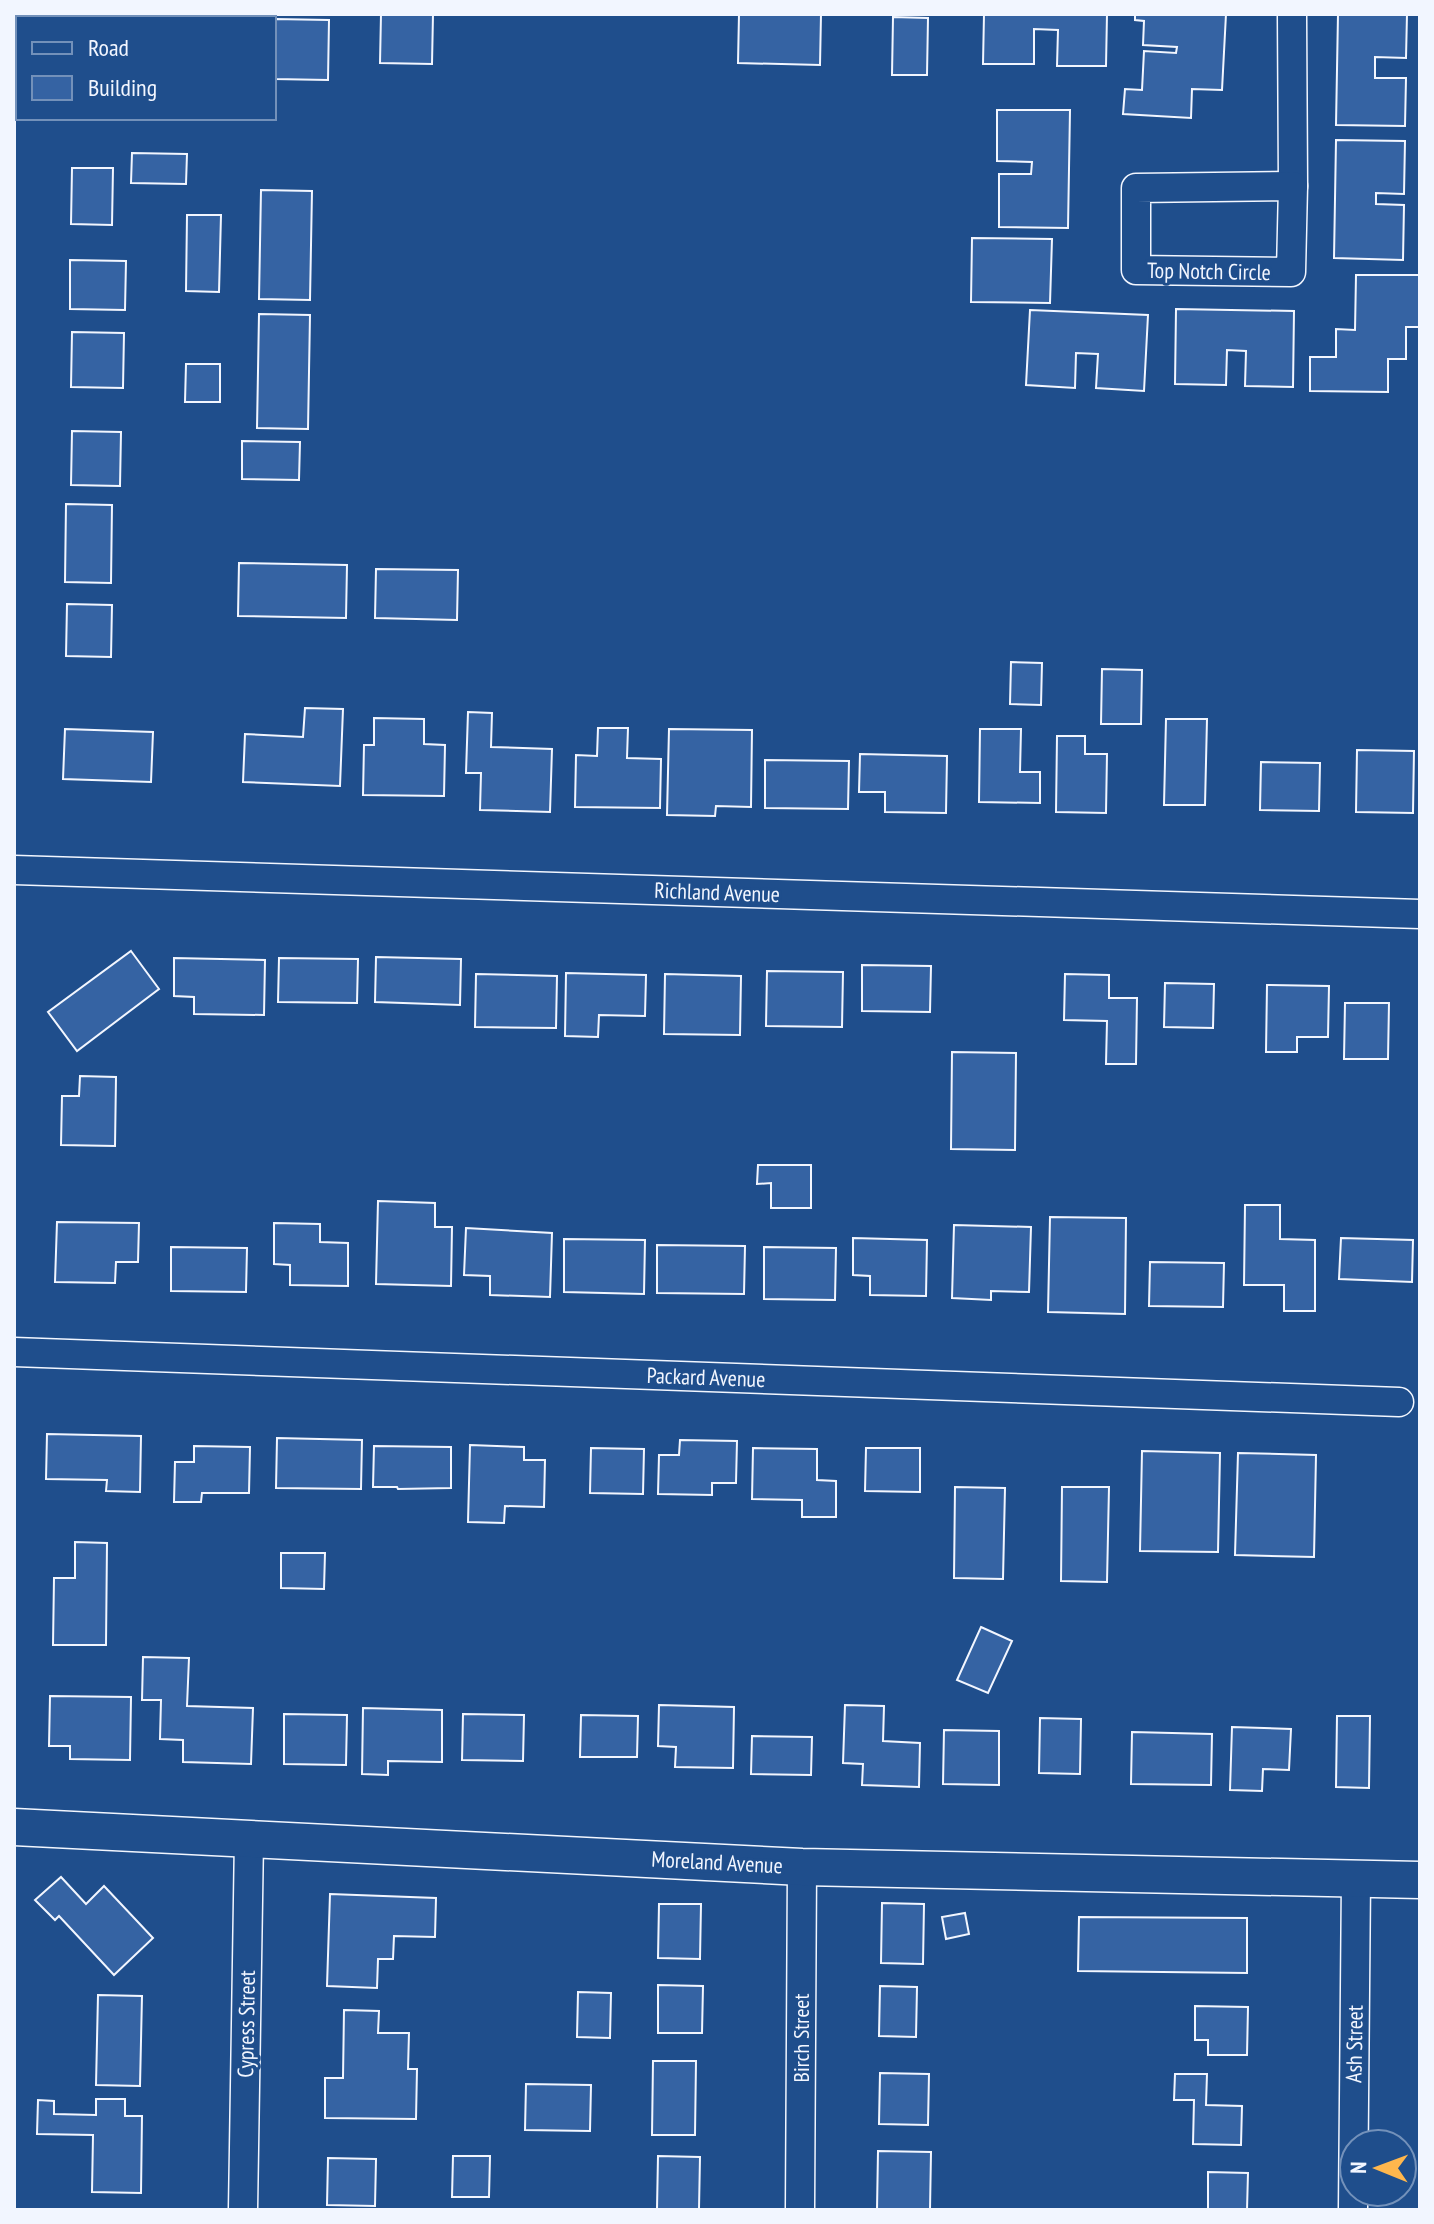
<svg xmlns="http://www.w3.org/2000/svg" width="1434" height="2224" viewBox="0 0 1434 2224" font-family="'PT Sans Narrow',sans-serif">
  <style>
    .building { fill: #3563a3; stroke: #f2f6ff; stroke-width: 2 }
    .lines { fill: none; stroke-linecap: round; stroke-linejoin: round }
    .minor-casing { stroke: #f2f6ff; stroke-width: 31 }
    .tertiary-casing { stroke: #f2f6ff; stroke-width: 39 }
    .minor { stroke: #1f4e8c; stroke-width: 28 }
    .tertiary { stroke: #1f4e8c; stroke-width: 36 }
    .labels { text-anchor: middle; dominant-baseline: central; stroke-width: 6; stroke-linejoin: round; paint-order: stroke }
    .street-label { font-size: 22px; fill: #f2f6ff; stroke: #1f4e8c }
  </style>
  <rect width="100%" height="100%" fill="#1f4e8c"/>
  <g class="building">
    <polygon points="160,14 205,14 204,18 160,18"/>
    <polygon points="381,14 433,14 432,64 380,63"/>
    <polygon points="739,14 821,14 820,65 738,63"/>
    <polygon points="984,14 1107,14 1106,66 1057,66 1058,30 1034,29 1034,64 983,64"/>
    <polygon points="1135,14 1226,14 1222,90 1192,89 1191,118 1123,114 1125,89 1142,90 1144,51 1176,53 1177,47 1143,45 1144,21 1135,20"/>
    <polygon points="1338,14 1407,14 1406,58 1375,57 1375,78 1406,78 1405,126 1336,125"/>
    <polygon points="893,17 928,18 927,75 892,75"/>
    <polygon points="274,19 329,20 328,80 274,79"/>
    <polygon points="997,110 1070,110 1068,228 999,227 999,174 1031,174 1032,162 997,161"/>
    <polygon points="1336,140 1405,141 1404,194 1376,193 1376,204 1404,205 1403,260 1334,258"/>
    <polygon points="132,153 187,154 186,184 131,183"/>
    <polygon points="72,168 113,168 112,225 71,224"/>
    <polygon points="261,190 312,191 310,300 259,299"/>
    <polygon points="187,215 221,215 219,292 186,291"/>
    <polygon points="972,238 1052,239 1050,303 971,302"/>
    <polygon points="70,260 126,261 125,310 70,309"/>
    <polygon points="1356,275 1420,275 1420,327 1406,327 1406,359 1388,359 1388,392 1310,391 1310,357 1336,357 1336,329 1355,330"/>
    <polygon points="1176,309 1294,311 1293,387 1245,386 1246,351 1227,350 1226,385 1175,384"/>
    <polygon points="1030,310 1148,315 1144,391 1096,388 1098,354 1076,353 1075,388 1026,385"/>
    <polygon points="259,314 310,315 308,429 257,428"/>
    <polygon points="72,332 124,333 123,388 71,387"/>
    <polygon points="186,364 220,364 220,402 185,402"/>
    <polygon points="72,431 121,432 120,486 71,485"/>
    <polygon points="242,441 300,442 299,480 242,479"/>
    <polygon points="66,504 112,505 111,583 65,582"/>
    <polygon points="239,563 347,565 346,618 238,616"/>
    <polygon points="376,569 458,570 457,620 375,618"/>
    <polygon points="67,604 112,605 111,657 66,656"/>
    <polygon points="1011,662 1042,663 1041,705 1010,704"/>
    <polygon points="1102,669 1142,670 1141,724 1101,724"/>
    <polygon points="305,708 343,709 340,786 243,782 245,734 303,737"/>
    <polygon points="468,712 492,713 491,747 552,749 550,812 480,810 481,773 466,773"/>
    <polygon points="374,718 424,719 424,744 445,745 444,796 363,795 364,745 374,745"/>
    <polygon points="1166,719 1207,719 1205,805 1164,805"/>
    <polygon points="598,728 628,728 627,758 661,759 660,808 575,807 576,755 597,756"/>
    <polygon points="65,729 153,732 151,782 63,779"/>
    <polygon points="669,729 752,730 751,807 716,806 715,816 667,815"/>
    <polygon points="980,729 1021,729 1020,772 1040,772 1040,803 979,802"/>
    <polygon points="1057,736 1085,736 1085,754 1107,754 1106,813 1056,812"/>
    <polygon points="1357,750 1414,751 1413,813 1356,812"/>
    <polygon points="860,754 947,756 946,813 885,812 885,792 859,792"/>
    <polygon points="765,760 849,761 848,809 765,808"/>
    <polygon points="1261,762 1320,763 1319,811 1260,810"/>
    <polygon points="131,951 159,989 77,1051 48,1012"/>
    <polygon points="376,957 461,959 460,1005 375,1002"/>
    <polygon points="174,958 265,960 264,1015 194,1014 194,997 174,996"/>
    <polygon points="279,958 358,959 357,1003 278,1002"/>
    <polygon points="862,965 931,966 930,1012 862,1011"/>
    <polygon points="767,971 843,972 842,1027 766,1026"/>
    <polygon points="566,973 646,975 645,1016 599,1015 598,1037 565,1036"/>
    <polygon points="476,974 557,976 556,1028 475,1027"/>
    <polygon points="665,974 741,976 740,1035 664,1034"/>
    <polygon points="1065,974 1109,975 1109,998 1137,998 1136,1064 1106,1064 1107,1021 1064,1020"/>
    <polygon points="1165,983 1214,984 1213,1028 1164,1027"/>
    <polygon points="1267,985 1329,986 1328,1037 1297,1037 1297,1052 1266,1052"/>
    <polygon points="1345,1003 1389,1003 1388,1059 1344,1059"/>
    <polygon points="952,1052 1016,1053 1015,1150 951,1149"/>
    <polygon points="80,1076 116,1077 115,1146 61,1145 62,1096 79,1096"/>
    <polygon points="758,1165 811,1165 811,1208 771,1208 771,1183 757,1184"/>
    <polygon points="378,1201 435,1203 435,1227 452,1227 451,1286 376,1284"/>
    <polygon points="1245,1205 1280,1205 1280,1239 1315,1240 1315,1311 1284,1311 1284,1285 1244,1285"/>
    <polygon points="1050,1217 1126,1218 1125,1314 1048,1312"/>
    <polygon points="57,1222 139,1223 138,1262 116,1262 115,1283 55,1282"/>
    <polygon points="274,1223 320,1224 320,1242 348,1243 348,1286 290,1285 290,1265 274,1264"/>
    <polygon points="954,1225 1031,1227 1029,1292 991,1291 991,1300 952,1298"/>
    <polygon points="466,1228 552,1233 550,1297 490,1295 490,1276 464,1275"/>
    <polygon points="853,1238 927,1240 926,1296 870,1295 870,1276 853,1275"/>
    <polygon points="1341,1238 1413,1240 1412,1282 1339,1279"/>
    <polygon points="564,1239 645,1240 644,1294 564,1292"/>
    <polygon points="657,1245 745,1246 744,1294 657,1293"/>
    <polygon points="171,1247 247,1248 246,1292 171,1291"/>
    <polygon points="764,1247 836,1248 835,1300 764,1299"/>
    <polygon points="1150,1262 1224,1263 1223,1307 1149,1306"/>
    <polygon points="47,1434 141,1436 140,1492 106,1491 107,1480 46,1479"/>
    <polygon points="277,1438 362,1440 361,1489 276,1488"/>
    <polygon points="680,1440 737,1441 736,1483 712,1483 712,1495 658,1494 659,1455 679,1455"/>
    <polygon points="470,1445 524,1447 524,1460 545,1460 544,1507 505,1506 504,1523 468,1522"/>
    <polygon points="194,1446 250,1447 249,1493 202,1493 201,1502 174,1502 175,1462 194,1462"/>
    <polygon points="374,1446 451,1447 451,1488 398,1489 397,1487 373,1487"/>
    <polygon points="591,1448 644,1449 643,1494 590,1493"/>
    <polygon points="753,1448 817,1449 817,1480 836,1481 836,1517 802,1517 802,1500 752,1499"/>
    <polygon points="866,1448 920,1448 920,1492 865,1491"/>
    <polygon points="1142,1451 1220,1453 1218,1552 1140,1551"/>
    <polygon points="1238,1453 1316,1455 1314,1557 1235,1555"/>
    <polygon points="955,1487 1005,1488 1003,1579 954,1578"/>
    <polygon points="1062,1487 1109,1487 1107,1582 1061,1581"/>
    <polygon points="75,1542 107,1543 106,1645 53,1645 54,1578 75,1578"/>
    <polygon points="281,1553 325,1553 324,1589 281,1588"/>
    <polygon points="981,1627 1012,1641 988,1693 957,1680"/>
    <polygon points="143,1657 189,1658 187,1706 253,1708 251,1764 183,1762 183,1740 160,1739 161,1700 142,1700"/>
    <polygon points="50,1696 131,1697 130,1760 70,1759 70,1746 49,1746"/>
    <polygon points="659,1705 734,1707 733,1768 675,1767 676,1747 658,1746"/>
    <polygon points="845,1705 884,1706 883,1741 920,1743 919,1787 862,1785 863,1764 843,1763"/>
    <polygon points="363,1708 442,1710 442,1762 388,1761 388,1775 362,1774"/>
    <polygon points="284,1714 347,1715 346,1765 284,1764"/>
    <polygon points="463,1714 524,1715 523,1761 462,1760"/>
    <polygon points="581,1715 638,1716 637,1757 580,1757"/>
    <polygon points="1337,1716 1370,1716 1369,1788 1336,1787"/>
    <polygon points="1040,1718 1081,1719 1080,1774 1039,1773"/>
    <polygon points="1232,1727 1291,1729 1289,1770 1263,1769 1262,1791 1230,1790"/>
    <polygon points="944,1730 999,1731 999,1785 943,1784"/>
    <polygon points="1132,1732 1212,1734 1211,1785 1131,1784"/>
    <polygon points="752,1736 812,1737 811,1775 751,1774"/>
    <polygon points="61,1877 86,1904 104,1886 153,1938 114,1975 59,1916 55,1920 35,1900"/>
    <polygon points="330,1894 436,1898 435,1937 394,1936 393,1959 378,1959 377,1988 327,1986"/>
    <polygon points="882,1903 924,1904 923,1964 881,1963"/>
    <polygon points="659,1904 701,1904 700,1959 658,1958"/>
    <polygon points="965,1913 969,1934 946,1939 942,1917"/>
    <polygon points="1079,1917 1247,1918 1247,1973 1078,1971"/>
    <polygon points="658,1985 703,1986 702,2033 658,2033"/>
    <polygon points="880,1986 917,1987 916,2037 879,2036"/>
    <polygon points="578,1992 611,1993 610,2038 577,2037"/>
    <polygon points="98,1995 142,1996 140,2086 96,2085"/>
    <polygon points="1195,2006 1248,2007 1247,2055 1208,2055 1208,2040 1195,2040"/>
    <polygon points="344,2010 379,2011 378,2033 409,2033 408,2069 417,2069 416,2119 325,2118 325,2078 343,2078"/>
    <polygon points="653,2061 696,2061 695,2135 652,2135"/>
    <polygon points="880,2073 929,2074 928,2125 879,2124"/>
    <polygon points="1175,2074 1207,2074 1206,2105 1242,2106 1241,2145 1193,2144 1194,2100 1174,2100"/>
    <polygon points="526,2084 591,2085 590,2131 525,2130"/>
    <polygon points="96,2099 125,2099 125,2116 142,2116 141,2193 92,2192 93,2135 37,2134 38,2100 54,2101 54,2114 96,2115"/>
    <polygon points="878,2151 931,2152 930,2210 877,2210"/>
    <polygon points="453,2156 490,2156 489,2197 452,2197"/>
    <polygon points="658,2156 700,2157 699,2209 657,2209"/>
    <polygon points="328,2158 376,2159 375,2206 327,2205"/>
    <polygon points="1208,2172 1248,2173 1247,2210 1208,2210"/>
  </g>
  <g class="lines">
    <g class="minor-casing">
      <g id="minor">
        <polyline points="1292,14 1293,186"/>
        <polygon points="1293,186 1291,272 1136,270 1136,188"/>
        <polyline points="14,870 1420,914"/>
        <polyline points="14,1352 1399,1402"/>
        <polyline points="243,2210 249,1838"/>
        <polyline points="800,2210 802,1867"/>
        <polyline points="1353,2210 1356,1878"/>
      </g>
    </g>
    <g class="tertiary-casing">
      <polyline id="tertiary" points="14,1827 802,1867 1420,1880"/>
    </g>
    <use href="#minor" class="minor"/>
    <use href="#tertiary" class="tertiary"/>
  </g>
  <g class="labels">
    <g class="street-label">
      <text transform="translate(1209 271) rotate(1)">Top Notch Circle</text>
      <text transform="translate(717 892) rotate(2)">Richland Avenue</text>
      <text transform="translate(706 1377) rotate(2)">Packard Avenue</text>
      <text transform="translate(717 1862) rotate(3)">Moreland Avenue</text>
      <text transform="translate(246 2024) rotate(-89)">Cypress Street</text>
      <text transform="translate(801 2038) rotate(-90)">Birch Street</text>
      <text transform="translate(1354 2044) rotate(-89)">Ash Street</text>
    </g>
  </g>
  <rect width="1434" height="2224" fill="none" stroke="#f2f6ff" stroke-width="32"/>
  <rect x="16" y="16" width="260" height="104" fill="#1f4e8c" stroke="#7391ba" stroke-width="2"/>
  <rect x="32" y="42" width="40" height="12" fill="#1f4e8c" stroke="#7391ba" stroke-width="2"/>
  <text x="88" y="56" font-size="24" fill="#f2f6ff">Road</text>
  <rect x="32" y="76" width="40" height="24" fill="#3563a3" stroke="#7391ba" stroke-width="2"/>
  <text x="88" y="96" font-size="24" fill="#f2f6ff">Building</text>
  <g transform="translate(1378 2168) rotate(271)"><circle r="38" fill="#1f4e8c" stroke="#7391ba" stroke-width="2"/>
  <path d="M0-6L14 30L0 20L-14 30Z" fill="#ffb74d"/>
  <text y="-12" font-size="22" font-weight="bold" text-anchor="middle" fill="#f2f6ff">N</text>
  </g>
</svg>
